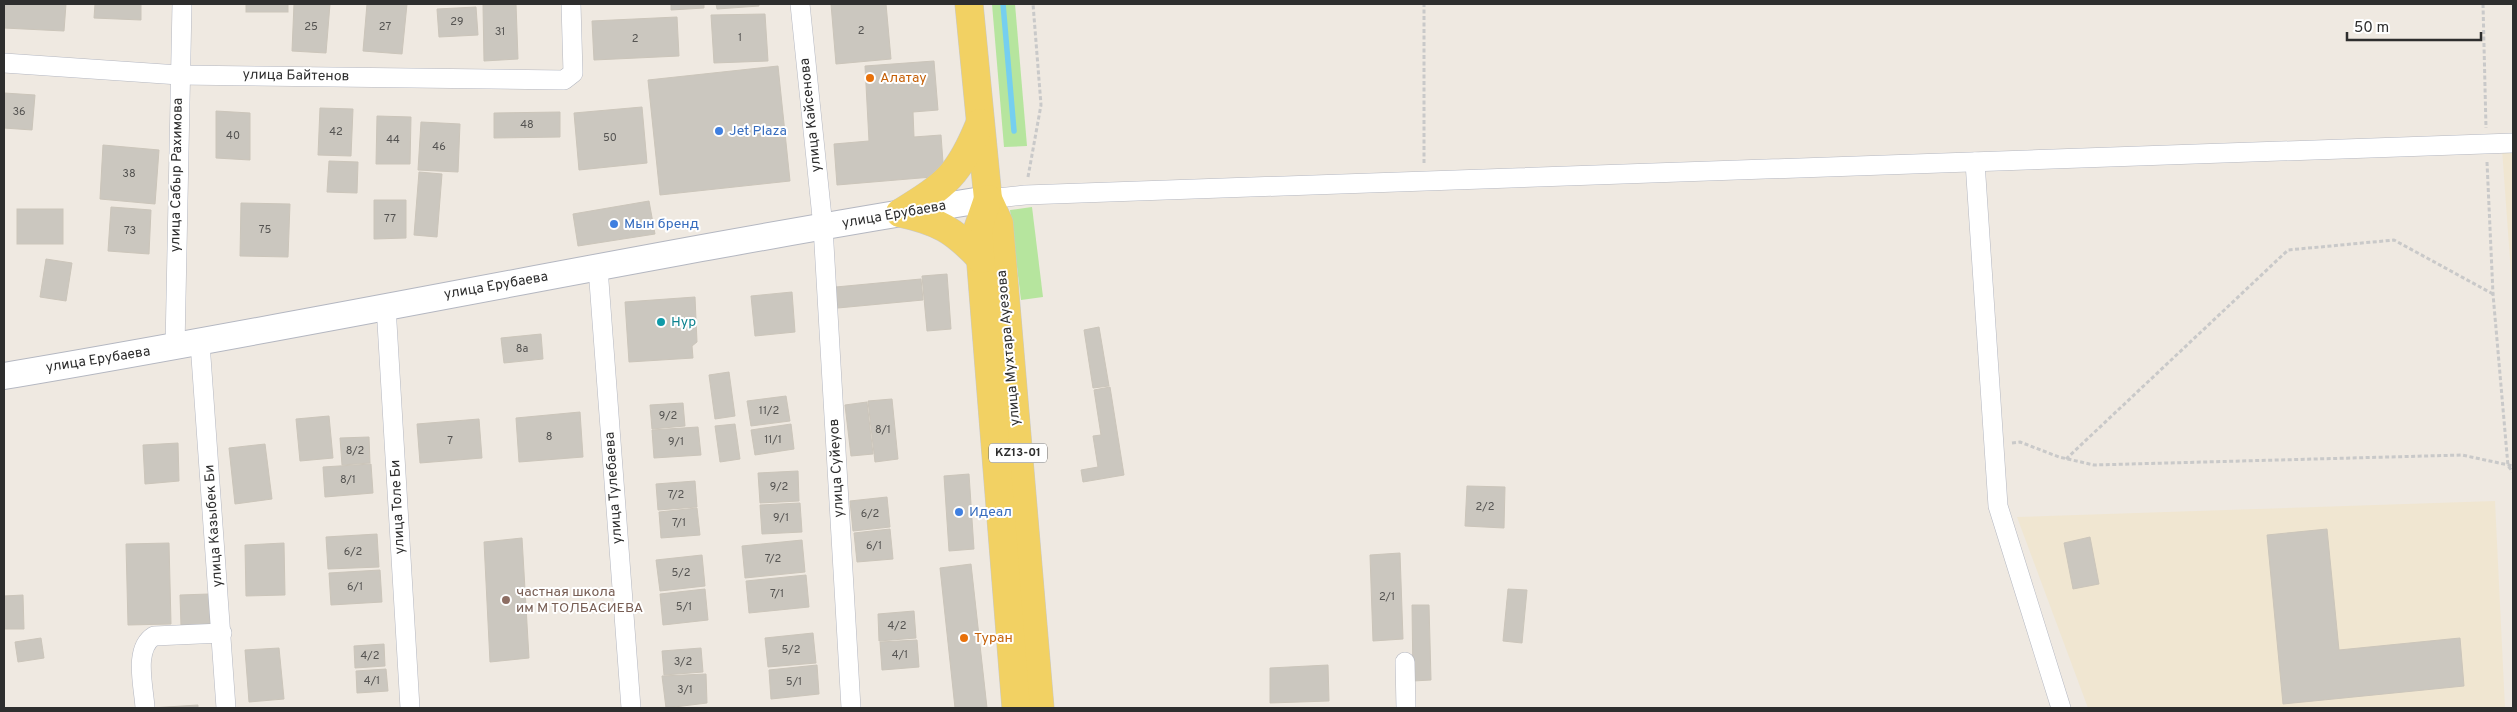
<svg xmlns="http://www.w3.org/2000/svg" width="2517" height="712" viewBox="0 0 2517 712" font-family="Overpass,sans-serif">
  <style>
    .education { fill: #f0e6d1 }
    .green { fill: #b6e59e }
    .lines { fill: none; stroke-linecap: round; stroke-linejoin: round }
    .stream { stroke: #75cff0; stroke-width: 5.5 }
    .building { fill: #cbc7bf; stroke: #cbc5ba }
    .street-casing { stroke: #b4b7c1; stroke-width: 20 }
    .secondary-casing { stroke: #b4b7c1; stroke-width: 28 }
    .primary-casing { stroke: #c9c9c9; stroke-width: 29 }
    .path { stroke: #c9c9c9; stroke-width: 3; stroke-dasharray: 4 2.5; stroke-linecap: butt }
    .street { stroke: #fff; stroke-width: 19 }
    .secondary { stroke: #fff; stroke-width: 26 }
    .primary { stroke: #f2d163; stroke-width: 28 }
    .food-dot { fill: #e8710a; stroke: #fff; stroke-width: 2 }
    .shop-dot { fill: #3f7fe0; stroke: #fff; stroke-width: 2 }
    .culture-dot { fill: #0f9aa8; stroke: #fff; stroke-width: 2 }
    .education-dot { fill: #8d6e63; stroke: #fff; stroke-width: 2 }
    .labels { text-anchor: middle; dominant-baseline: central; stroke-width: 4; stroke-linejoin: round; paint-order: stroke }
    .number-label { font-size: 11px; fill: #555452 }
    .shield { fill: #fff; stroke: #6d6d6d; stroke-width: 1 }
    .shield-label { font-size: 12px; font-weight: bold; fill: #2e2e2e }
    .street-label { font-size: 14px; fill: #2e2e2e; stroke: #fff }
    .food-label { font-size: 14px; fill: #c56008; stroke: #fff; text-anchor: start }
    .shop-label { font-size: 14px; fill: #366cbe; stroke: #fff; text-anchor: start }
    .culture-label { font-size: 14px; fill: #0d838f; stroke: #fff; text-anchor: start }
    .education-label { font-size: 14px; fill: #785e54; stroke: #fff; text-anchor: start }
  </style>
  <rect width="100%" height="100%" fill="#efe9e1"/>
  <g class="education">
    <polygon points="2513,134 2513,301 2501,135"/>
    <polygon points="2495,501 2505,708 2088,708 2017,517"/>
  </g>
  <g class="green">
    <polygon points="992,4 1015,4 1027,146 1004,147"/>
    <polygon points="1032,207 1043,297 1021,300 1010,210"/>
  </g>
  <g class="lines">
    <polyline class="stream" points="1003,4 1014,131"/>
  </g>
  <g class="building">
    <polygon points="5,4 66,4 64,31 4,28"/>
    <polygon points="95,4 141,4 141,20 94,18"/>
    <rect x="246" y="4" width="42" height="8"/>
    <polygon points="294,4 330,4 326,53 292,51"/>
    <polygon points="367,4 407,4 402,54 363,51"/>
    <polygon points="516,4 518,59 484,61 483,5"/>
    <polygon points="671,4 704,4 704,8 671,10"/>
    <polygon points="716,4 759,4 759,6 717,9"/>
    <polygon points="831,4 886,4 891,59 836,64"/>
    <polygon points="476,7 478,35 439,37 437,9"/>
    <polygon points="765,14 768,61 714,63 711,15"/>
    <polygon points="677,17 679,56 594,60 592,21"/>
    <polygon points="934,61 938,110 913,112 914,137 941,135 944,176 837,185 834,144 869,141 865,66"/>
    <polygon points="778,66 790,181 660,195 648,80"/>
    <polygon points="4,93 35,95 32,130 4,128"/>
    <polygon points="642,107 647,163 579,170 574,113"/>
    <polygon points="320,108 353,109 351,156 318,155"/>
    <polygon points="216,111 250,113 250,160 216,158"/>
    <polygon points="560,112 560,137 494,138 494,113"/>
    <polygon points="377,116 411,117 410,164 376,164"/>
    <polygon points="421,122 460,124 458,172 418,170"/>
    <polygon points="103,145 159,150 155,204 100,199"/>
    <polygon points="329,161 358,162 357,193 327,192"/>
    <polygon points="419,172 442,174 437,237 414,235"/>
    <polygon points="374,200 406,200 406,238 374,239"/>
    <polygon points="649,201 655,234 578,246 573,214"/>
    <polygon points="241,203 290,204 288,257 240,256"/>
    <polygon points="111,207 151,210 149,254 108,251"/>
    <rect x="17" y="209" width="46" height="35"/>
    <polygon points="46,259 72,263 66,301 40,297"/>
    <polygon points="947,274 951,329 927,331 922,276"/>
    <polygon points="921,279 923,300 827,309 825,288"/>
    <polygon points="792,292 795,332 755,336 751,296"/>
    <polygon points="695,297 697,342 692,346 693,358 629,362 625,302"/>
    <polygon points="1099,327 1109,386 1093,388 1084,330"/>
    <polygon points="541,334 543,359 504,363 501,338"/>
    <polygon points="729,372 735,416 715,419 709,375"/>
    <polygon points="1110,387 1124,475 1083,482 1081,470 1098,467 1093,436 1101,435 1094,390"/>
    <polygon points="786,396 790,421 751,426 747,401"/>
    <polygon points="892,399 898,459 875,462 868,401"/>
    <polygon points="867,402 873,454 851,456 845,405"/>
    <polygon points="683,403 685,426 652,429 650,405"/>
    <polygon points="580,412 583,457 519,462 516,418"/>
    <polygon points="329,416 333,458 300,461 296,419"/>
    <polygon points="479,419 482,458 420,463 417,424"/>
    <polygon points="735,424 740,459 720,462 715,426"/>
    <polygon points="791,424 794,449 755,455 751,430"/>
    <polygon points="698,427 701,455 654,458 652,430"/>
    <polygon points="369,437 370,463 342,465 340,438"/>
    <polygon points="178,443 179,481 145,484 143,445"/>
    <polygon points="265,444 272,499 235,504 229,448"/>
    <polygon points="371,464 373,493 325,497 323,467"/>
    <polygon points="798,471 799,501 760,503 758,473"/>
    <polygon points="969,474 974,549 949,551 944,476"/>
    <polygon points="695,481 697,507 658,510 656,484"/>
    <polygon points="1467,486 1505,487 1504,528 1465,526"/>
    <polygon points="887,497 890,527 853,531 850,501"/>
    <polygon points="800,503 802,532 762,534 760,505"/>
    <polygon points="697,508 700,535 661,538 659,512"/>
    <polygon points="890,529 893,559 857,562 854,533"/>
    <polygon points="2327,529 2339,650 2460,638 2464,686 2283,704 2267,535"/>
    <polygon points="377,534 379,567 328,569 326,537"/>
    <polygon points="2090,537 2099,584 2073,589 2064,543"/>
    <polygon points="522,538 529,658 490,662 484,542"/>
    <polygon points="802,540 805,572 745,578 742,546"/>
    <polygon points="169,543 171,624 128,625 126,544"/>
    <polygon points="284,543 285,595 246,596 245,545"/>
    <polygon points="1400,553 1403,639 1373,641 1370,555"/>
    <polygon points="702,555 705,586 660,591 656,560"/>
    <polygon points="971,564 987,708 955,708 940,568"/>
    <polygon points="380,570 382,602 331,605 329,573"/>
    <polygon points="806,575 809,607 749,613 746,581"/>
    <polygon points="705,589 708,620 663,625 660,594"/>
    <polygon points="1508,589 1527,590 1522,643 1503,641"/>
    <polygon points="209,594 210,626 181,626 180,595"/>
    <polygon points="23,595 24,629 4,629 4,596"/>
    <polygon points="1412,605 1429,605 1431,680 1413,681"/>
    <polygon points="914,611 916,638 879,641 878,614"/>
    <polygon points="813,633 816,663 768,667 765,638"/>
    <polygon points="41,638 44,658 18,662 15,642"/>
    <polygon points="917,640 919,667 882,670 880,642"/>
    <polygon points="384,644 385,666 355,668 354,646"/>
    <polygon points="279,648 284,699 249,702 245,650"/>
    <polygon points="701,648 703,672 664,675 662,651"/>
    <polygon points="817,665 819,694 771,699 769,670"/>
    <polygon points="1328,665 1329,701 1270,703 1270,668"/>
    <polygon points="386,669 388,691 357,693 356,671"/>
    <polygon points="706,674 707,703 666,708 662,676"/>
    <polygon points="198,705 198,708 151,708"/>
  </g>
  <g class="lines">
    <g class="street-casing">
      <g id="street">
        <polyline points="800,4 823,227 851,708"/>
        <polyline points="4,63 179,75 564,80 573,73 571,4"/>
        <polyline points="1975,162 1998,506 2061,708"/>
        <polyline points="988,199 1025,195 2513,143"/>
        <polyline points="598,268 631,708"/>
        <polyline points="386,306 410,708"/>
        <polyline points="200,343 226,708"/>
        <polyline points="175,347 182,4"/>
        <polyline points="1405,662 1406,708"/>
        <path d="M145 708C144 687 133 649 154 636L222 633"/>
      </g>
    </g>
    <g class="secondary-casing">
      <path id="secondary" d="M4 376C333 321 659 251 988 199"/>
    </g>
    <g class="primary-casing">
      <g id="primary">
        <polyline points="969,4 988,199 999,223 1040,708"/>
        <polyline points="988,199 978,228 1016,708"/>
        <path d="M900 213C947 184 959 175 980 123"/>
        <path d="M900 213C938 221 954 230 981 259"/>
      </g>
    </g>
    <g class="path">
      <polyline points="2483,4 2486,128"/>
      <polyline points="2487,162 2493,294 2508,466 2513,472"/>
      <polyline points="1424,163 1424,4"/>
      <polyline points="1028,177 1041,105 1033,4"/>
      <polyline points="2012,443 2020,442 2059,457 2094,465 2462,455 2513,466"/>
      <polyline points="2066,459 2288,250 2394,240 2493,294"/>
    </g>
    <use href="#street" class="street"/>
    <use href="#secondary" class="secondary"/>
    <use href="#primary" class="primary"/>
  </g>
  <g class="food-dot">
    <circle cx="870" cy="78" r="5"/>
    <circle cx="964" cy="638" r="5"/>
  </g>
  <g class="shop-dot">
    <circle cx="719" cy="131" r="5"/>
    <circle cx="614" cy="224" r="5"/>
    <circle cx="959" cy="512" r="5"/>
  </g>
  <circle class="culture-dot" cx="661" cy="322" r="5"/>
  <circle class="education-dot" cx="506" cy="600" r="5"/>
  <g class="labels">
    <g class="number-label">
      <text x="457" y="22">29</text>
      <text x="311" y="27">25</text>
      <text x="385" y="27">27</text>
      <text x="861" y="31">2</text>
      <text x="500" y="32">31</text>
      <text x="740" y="38">1</text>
      <text x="635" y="39">2</text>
      <text x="19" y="112">36</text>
      <text x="527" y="125">48</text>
      <text x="336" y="132">42</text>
      <text x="233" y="136">40</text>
      <text x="610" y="138">50</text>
      <text x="393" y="140">44</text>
      <text x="439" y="147">46</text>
      <text x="129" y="174">38</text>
      <text x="390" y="219">77</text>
      <text x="265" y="230">75</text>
      <text x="130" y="231">73</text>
      <text x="522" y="349">8а</text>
      <text x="769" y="411">11/2</text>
      <text x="668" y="416">9/2</text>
      <text x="883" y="430">8/1</text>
      <text x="549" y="437">8</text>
      <text x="773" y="440">11/1</text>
      <text x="450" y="441">7</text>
      <text x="676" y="442">9/1</text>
      <text x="355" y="451">8/2</text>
      <text x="348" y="480">8/1</text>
      <text x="779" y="487">9/2</text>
      <text x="676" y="495">7/2</text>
      <text x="1485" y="507">2/2</text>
      <text x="870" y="514">6/2</text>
      <text x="781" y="518">9/1</text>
      <text x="679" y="523">7/1</text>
      <text x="874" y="546">6/1</text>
      <text x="353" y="552">6/2</text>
      <text x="773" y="559">7/2</text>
      <text x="681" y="573">5/2</text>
      <text x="355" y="587">6/1</text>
      <text x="777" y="594">7/1</text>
      <text x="1387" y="597">2/1</text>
      <text x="684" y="607">5/1</text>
      <text x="897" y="626">4/2</text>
      <text x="791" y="650">5/2</text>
      <text x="900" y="655">4/1</text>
      <text x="370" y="656">4/2</text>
      <text x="683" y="662">3/2</text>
      <text x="372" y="681">4/1</text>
      <text x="794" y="682">5/1</text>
      <text x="685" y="690">3/1</text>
    </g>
    <rect class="shield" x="989" y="443.5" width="58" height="19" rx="4"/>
    <g class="shield-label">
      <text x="1018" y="453">KZ13-01</text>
    </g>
    <g class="street-label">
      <text transform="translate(296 76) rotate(1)">улица Байтенов</text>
      <text transform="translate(811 115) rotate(-96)">улица Кайсенова</text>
      <text transform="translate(177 175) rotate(-89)">улица Сабыр Рахимова</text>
      <text transform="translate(894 215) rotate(-10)">улица Ерубаева</text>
      <text transform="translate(496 286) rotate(-10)">улица Ерубаева</text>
      <text transform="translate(1009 348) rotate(-95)">улица Мухтара Ауезова</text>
      <text transform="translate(98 360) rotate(-9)">улица Ерубаева</text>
      <text transform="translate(837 468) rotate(-93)">улица Суйеуов</text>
      <text transform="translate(614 488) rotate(-94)">улица Тулебаева</text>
      <text transform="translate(398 507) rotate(-93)">улица Толе Би</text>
      <text transform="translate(214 526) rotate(-94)">улица Казыбек Би</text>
    </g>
    <g class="food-label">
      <text x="880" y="78">Алатау</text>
      <text x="974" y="638">Туран</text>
    </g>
    <g class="shop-label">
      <text x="729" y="131">Jet Plaza</text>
      <text x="624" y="224">Мын бренд</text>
      <text x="969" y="512">Идеал</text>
    </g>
    <g class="culture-label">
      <text x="671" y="322">Нур</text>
    </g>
    <g class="education-label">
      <text x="516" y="592">частная школа<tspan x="516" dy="16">им М ТОЛБАСИЕВА</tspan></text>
    </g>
  </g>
  <rect width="2517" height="712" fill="none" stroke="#2e2e2e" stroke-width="10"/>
  <path d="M2347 32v8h134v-8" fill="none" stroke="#2e2e2e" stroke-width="2.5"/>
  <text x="2354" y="32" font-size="15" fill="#2e2e2e" stroke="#ffffff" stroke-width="4" paint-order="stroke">50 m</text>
</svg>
